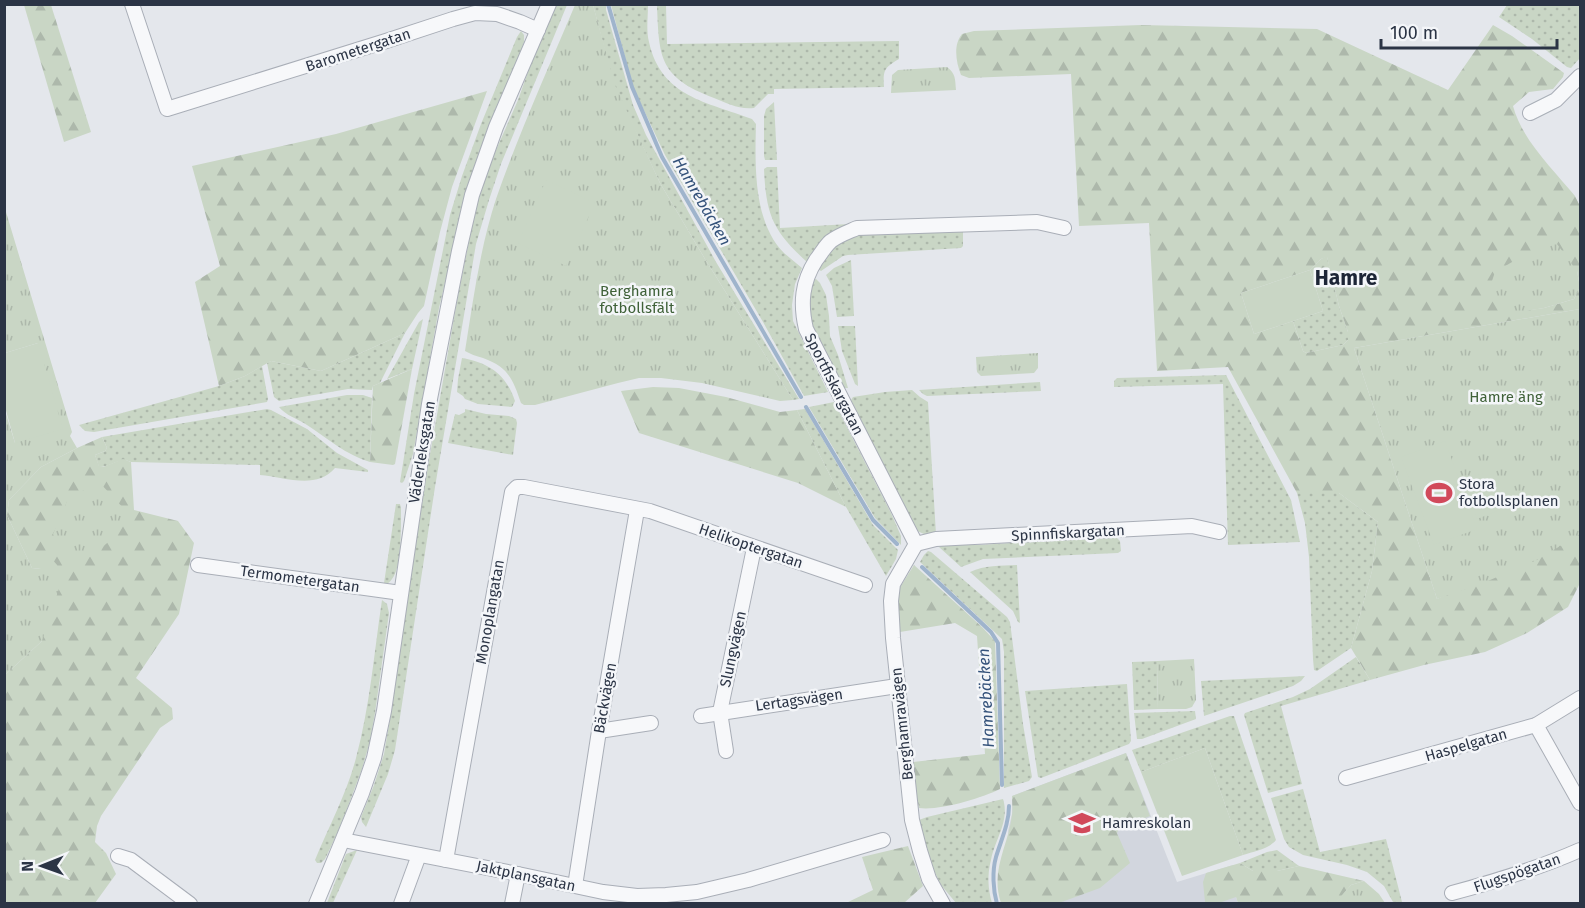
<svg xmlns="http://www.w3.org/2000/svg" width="1585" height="908" viewBox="0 0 1585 908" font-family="'Fira Sans',sans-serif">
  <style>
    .built { fill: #d2d6de }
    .grass { fill: url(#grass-dots) }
    .forest { fill: url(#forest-firs); fill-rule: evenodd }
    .park { fill: url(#park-tufts) }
    .garden { fill: #c9d6c5 }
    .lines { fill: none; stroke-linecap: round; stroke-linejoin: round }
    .stream { stroke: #9fb4cc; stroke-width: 4 }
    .minor-casing { stroke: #a9aeb7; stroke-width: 16 }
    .minor { stroke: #f7f8fa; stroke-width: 14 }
    .labels { text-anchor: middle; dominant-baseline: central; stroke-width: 5; stroke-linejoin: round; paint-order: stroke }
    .street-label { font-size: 15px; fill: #2b3445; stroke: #f4f6f9 }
    .park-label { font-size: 15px; fill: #3f6138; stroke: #f4f6f9 }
    .poi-label { font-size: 15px; fill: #2b3445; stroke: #f4f6f9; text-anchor: start }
    .water-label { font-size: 16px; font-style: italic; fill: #34527a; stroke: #f4f6f9 }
    .district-label { font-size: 21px; font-weight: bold; fill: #1d2536; stroke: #f4f6f9 }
  </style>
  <defs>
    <pattern id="grass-dots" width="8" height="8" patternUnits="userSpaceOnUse" patternTransform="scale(1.5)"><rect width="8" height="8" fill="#c9d6c5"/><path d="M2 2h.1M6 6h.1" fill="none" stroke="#adb8ab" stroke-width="1.8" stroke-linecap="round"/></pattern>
    <pattern id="forest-firs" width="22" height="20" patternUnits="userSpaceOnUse" patternTransform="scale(1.5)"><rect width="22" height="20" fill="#c9d6c5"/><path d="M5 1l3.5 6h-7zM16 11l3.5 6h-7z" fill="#adb8ab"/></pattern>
    <pattern id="park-tufts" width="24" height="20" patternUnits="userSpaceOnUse" patternTransform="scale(1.5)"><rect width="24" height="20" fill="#c9d6c5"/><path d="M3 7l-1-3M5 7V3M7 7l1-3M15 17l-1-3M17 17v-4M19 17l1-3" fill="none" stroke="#adb8ab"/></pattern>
  </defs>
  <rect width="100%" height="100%" fill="#e4e7ec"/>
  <polygon class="built" points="1126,753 1177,882 1233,865 1236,897 1238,903 1024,903 1008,831 1012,814 1012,796"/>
  <g class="grass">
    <polygon points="555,5 567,5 501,164 489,200 476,244 435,487 395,750 388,774 366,827 362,822 361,817 374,785 384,754 391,713 409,587 428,466 457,301 474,216 486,173 518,100 534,55"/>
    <polygon points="593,5 606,5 606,10 633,105 646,135 716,262 799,399 793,400 705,259 660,183 614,85"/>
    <path d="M611 5H648C648 17 646 31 649 42 661 97 707 102 752 119L756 124C755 165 753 222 784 253 790 258 796 263 802 268L795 284 792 305 793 321 828 392 804 396 763 322 665 155 633 87Z"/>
    <path d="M657 5H666L667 44 899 41V59C884 68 883 70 884 87L774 89V94H768L754 108C739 110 727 103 714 98 659 77 659 58 657 5Z"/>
    <polygon points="1507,5 1580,5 1580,58 1571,68 1567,67 1532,39 1499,17"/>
    <polygon points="521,31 524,35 524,42 520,54 495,110 468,185 439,308 413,454 404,481 402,483 400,482 414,394 450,215 462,176 481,124 517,37"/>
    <polygon points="774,102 777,160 765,160 764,156 764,116 766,109"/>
    <path d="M767 167H777L780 228 849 224 810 262H807C773 231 766 215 764 169Z"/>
    <polygon points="957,230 963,232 963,246 961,248 848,255 843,256 821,271 818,269 836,242 856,234"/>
    <polygon points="1327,256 1339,306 1348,332 1348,340 1343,345 1306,353 1303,351 1293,321 1323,311 1310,270 1321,259"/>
    <polygon points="851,260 854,316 837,317 832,286 826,275 834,268"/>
    <polygon points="816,279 820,283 826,295 829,316 830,336 838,355 848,388 844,388 809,319 809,292 813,280"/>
    <polygon points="423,319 412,369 387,379 419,322"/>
    <polygon points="838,326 855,326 858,386 855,384 842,351"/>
    <polygon points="405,333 380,383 373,386 372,390 348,389 279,401 274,397 267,363 271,361 321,371"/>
    <path d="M462 358C489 363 506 374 515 401L512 407 478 404 465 399 463 396 457 392 458 379Z"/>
    <polygon points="262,366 268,399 267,402 94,432 85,431 79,425 219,386 245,376"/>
    <polygon points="1226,375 1291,500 1300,542 1228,545 1223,384 1114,387 1114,381 1117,378"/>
    <polygon points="1040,382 1041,391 927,396 923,394 919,390"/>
    <polygon points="912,390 920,397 928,402 936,534 924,534 915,530 851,400 853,397 885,392"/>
    <path d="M347 395H363L372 398 370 462C346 455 327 438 307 425 298 419 285 415 279 407Z"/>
    <polygon points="834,402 891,513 901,536 901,545 875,518 809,407"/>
    <path d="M267 409 271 410 307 429 337 453 368 470V472L335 468C317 490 284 477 260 475V465L131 462C119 457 111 467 99 467L95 455 105 451 107 448 102 437Z"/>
    <polygon points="465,409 486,414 509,416 516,419 517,423 513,455 448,443 455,414 459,415 465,412"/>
    <polygon points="805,409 873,525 898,550 896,559 886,576 846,507 797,410"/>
    <polygon points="1297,493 1339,493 1378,522 1372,571 1351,648 1317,671 1314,670 1313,659 1309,557 1305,523"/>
    <path d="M396 504H400L401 508C401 524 402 568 392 579 390 582 388 583 385 585L384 583Z"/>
    <polygon points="1115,536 1120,541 1121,551 1118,553 983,559 961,567 939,547 944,545 979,545"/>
    <polygon points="928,551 931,552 1007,617 1010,622 1023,724 1032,777 1029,781 1004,788 1004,652 1002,639 920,562 924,555"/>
    <path d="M1017 565 1020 623 1018 622 1013 611 970 572C985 565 1000 566 1017 565Z"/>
    <path d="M382 600 387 604 389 613 375 713 370 741 362 769 347 809 336 836 325 859 321 863H317L315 860C329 826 347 793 356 758 370 706 374 653 382 600Z"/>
    <polygon points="1356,657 1370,680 1281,706 1302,784 1268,793 1244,715 1245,713 1293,697 1310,689"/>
    <polygon points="1157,661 1158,709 1134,710 1132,662"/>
    <polygon points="1305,676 1301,681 1293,686 1204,716 1201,681"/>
    <polygon points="1127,684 1131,741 1129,744 1041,778 1038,777 1025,691"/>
    <polygon points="1195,711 1196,719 1142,739 1137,739 1134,713"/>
    <path d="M1230 716H1234L1235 719 1276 840C1269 849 1254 851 1243 855L1205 748 1141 772 1132 750Z"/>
    <polygon points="1303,789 1320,852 1386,839 1402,902 1396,903 1393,902 1384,886 1367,872 1347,865 1303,855 1289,847 1284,839 1271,798"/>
    <path d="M1003 799C1010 821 995 839 991 860 987 875 988 889 992 903H956L941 885 928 859 917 824 919 820 927 817Z"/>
    <polygon points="357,850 333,903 327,903 346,854"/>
    <polygon points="1277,850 1299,866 1277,871 1253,871 1240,863 1267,852"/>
  </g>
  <g class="forest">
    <polygon points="24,5 51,5 91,132 64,142"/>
    <path d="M1141 25 1317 29 1448 90 1493 25 1512 36 1564 73 1563 77 1553 89 1529 92 1513 106C1522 140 1553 169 1575 196L1580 206V286L1577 271 1508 313 1544 308 1574 299 1580 287V309L1354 348 1437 599 1580 533V583L1568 607 1527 633 1485 652 1424 665 1370 680 1351 648 1372 571 1378 522 1339 493H1297L1228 367 1157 371 1149 223 1079 226 1071 74 969 78 961 75C956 62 953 45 962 34L974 31ZM1327 257 1339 306 1348 332V340L1343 345 1306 353 1303 351 1293 321 1254 334 1241 293 1310 270 1321 259Z"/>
    <polygon points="487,91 452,187 440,232 424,306 418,313 405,333 321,371 271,361 245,376 219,386 195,282 220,266 192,166 336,134"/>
    <polygon points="412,369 395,464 393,465 370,462 373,386"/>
    <polygon points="653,387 679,388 726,397 780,412 797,410 846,507 798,483 639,433 621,391"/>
    <polygon points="102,437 107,448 105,451 95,455 99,466 103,467 123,459 131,462 134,510 178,521 194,543 179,614 136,678 172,708 173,719 160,728 101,816 97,826 95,842 106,853 116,874 95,903 5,904 5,675 42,641 41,569 32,568 7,515 9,500 41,467 77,448"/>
    <path d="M914 565 982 627 995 641 1000 789C982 798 939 811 919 808L914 785 913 762 985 754 977 636 955 623 900 632 898 610 899 589Z"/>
    <path d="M1126 753 1150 816 1119 828 1117 833 1130 863 1100 888 1059 903H1001C990 870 1008 847 1012 815 1013 809 1012 802 1012 796Z"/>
    <polygon points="908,846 923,886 904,903 846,903 873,890 862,857"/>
    <polygon points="1240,863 1253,871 1277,871 1299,866 1364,881 1351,885 1335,904 1238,903 1236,897 1219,903 1205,902 1203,882 1206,873"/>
  </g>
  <g class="park">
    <path d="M575 5H593L615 85 660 183 705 259 793 400 780 401 702 383 661 378H639L618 383 535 405H524L521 403C513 379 508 367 483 358 476 356 470 354 465 351 473 301 480 248 496 199 519 133 548 69 575 5Z"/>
    <path d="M947 67C956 74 955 79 956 90L891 93 892 75 898 70Z"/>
    <polygon points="6,212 72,432 70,436 77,448 41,467 9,500 7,515 32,568 41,569 51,558 64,573 42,641 5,675 4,407 15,443 38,343 5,353"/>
    <polygon points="1548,241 1557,244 1577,271 1580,287 1574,299 1544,308 1508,314 1498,308 1491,298 1491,284 1495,272"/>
    <polygon points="1580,309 1580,534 1537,560 1483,583 1437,599 1354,348"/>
    <polygon points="1038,353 1038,368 1034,373 981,376 977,372 976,357"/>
    <polygon points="100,483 126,511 117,535 90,557 62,555 53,534 69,497"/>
    <polygon points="1194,659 1196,700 1192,707 1186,709 1158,709 1157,661"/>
    <polygon points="1364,881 1379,894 1385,903 1335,903 1351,885"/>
  </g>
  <g class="garden">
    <polygon points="546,180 595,203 566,266 518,243"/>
    <polygon points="1310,270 1323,311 1254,334 1241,293"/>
    <polygon points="38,343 63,429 15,443 5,407 5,353"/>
    <polygon points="1445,441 1477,529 1434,545 1401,457"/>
    <polygon points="1482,473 1497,511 1477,519 1463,481"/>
    <polygon points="1205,748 1243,855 1182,876 1141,772"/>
  </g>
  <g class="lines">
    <g class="stream">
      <polyline points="608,4 632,87 662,157 801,397"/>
      <polyline points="806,407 873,520 897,544"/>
      <polyline points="922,567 991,632 998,643 1002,785"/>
      <path d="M997 904C993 890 992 871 996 857 1001 840 1009 824 1009 806"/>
    </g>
    <g class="minor-casing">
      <g id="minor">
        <polyline points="132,4 167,109 386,41 453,19 475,13 497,14 520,22 538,30"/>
        <polyline points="1530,113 1556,100 1580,76"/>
        <path d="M916 544 806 329C800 303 802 282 816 260 821 254 825 246 831 241 839 235 848 232 857 228L1037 222 1064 228"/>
        <polyline points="916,544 893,584 891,601 893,638 912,820 920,851 929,879 943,904"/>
        <polyline points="916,544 936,539 1192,526 1219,532"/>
        <polyline points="198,565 401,593"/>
        <polyline points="701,716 897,686"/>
        <polyline points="1536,725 1580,803"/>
        <polyline points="599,731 651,723"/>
        <polyline points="726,751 720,712 754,548"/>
        <polyline points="1346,778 1536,725 1580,698"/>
        <polyline points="343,840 518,874 603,892 637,896 666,895 697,892 748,880 883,840"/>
        <polyline points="118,856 131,860 190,904"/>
        <polyline points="446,860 512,492 517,487 524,487 650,511 865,585"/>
        <polyline points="575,886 599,731 637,510"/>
        <path d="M1452 893C1497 881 1537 869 1580 850"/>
        <polyline points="316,904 362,793 374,758 384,711 429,404 459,251 472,195 496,127 549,4"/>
        <polyline points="401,904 419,855"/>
        <polyline points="512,904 518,874"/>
      </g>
    </g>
    <use href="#minor" class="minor"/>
  </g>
  <defs>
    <g id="stadium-bare" transform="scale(2.07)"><path d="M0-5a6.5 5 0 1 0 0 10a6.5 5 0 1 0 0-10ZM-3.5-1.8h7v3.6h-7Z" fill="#d1495b" stroke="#f4f6f9" stroke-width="2.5" paint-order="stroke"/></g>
    <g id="school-bare" transform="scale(2.07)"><path d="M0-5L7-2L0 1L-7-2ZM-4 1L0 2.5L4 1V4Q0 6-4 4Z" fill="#d1495b" stroke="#f4f6f9" stroke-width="2.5" paint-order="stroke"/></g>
  </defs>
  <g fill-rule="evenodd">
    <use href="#stadium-bare" x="1439" y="493"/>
    <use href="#school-bare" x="1082" y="823"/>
  </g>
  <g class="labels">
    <g class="street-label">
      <text transform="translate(358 50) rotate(-18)">Barometergatan</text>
      <text transform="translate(834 384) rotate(63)">Sportfiskargatan</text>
      <text transform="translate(422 452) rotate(-81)">Väderleksgatan</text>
      <text transform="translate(1068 533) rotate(-3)">Spinnfiskargatan</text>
      <text transform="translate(751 546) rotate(19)">Helikoptergatan</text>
      <text transform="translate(300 579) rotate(8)">Termometergatan</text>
      <text transform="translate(490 612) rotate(-80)">Monoplangatan</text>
      <text transform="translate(733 649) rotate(-78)">Slungvägen</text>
      <text transform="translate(605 698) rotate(-80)">Bäckvägen</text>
      <text transform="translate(799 700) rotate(-8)">Lertagsvägen</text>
      <text transform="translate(902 724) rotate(-96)">Berghamravägen</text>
      <text transform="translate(1466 745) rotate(-16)">Haspelgatan</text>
      <text transform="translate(1517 873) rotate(-19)">Flugspögatan</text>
      <text transform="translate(526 876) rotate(12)">Jaktplansgatan</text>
    </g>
    <g class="park-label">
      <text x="637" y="291">Berghamra<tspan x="637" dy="17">fotbollsfält</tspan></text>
      <text x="1506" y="397">Hamre äng</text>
    </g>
    <g class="poi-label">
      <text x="1459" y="484">Stora<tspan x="1459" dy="17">fotbollsplanen</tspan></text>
      <text x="1102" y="823">Hamreskolan</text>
    </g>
    <g class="water-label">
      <text transform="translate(702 201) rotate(60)">Hamrebäcken</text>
      <text transform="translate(986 698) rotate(-93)">Hamrebäcken</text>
    </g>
    <g class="district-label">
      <text x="1346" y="278">Hamre</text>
    </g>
  </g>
  <rect width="1585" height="908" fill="none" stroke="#2b3445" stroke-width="12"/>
  <g transform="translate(42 866) rotate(269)" stroke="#f4f6f9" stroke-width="4.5" paint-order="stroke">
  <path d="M0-4.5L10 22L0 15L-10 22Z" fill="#2b3445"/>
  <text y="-9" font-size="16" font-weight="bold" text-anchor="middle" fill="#2b3445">N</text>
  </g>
  <path d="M1381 39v9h176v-9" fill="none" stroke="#2b3445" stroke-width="3"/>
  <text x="1390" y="39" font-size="18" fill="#2b3445" stroke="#f4f6f9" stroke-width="4.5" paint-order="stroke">100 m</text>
</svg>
